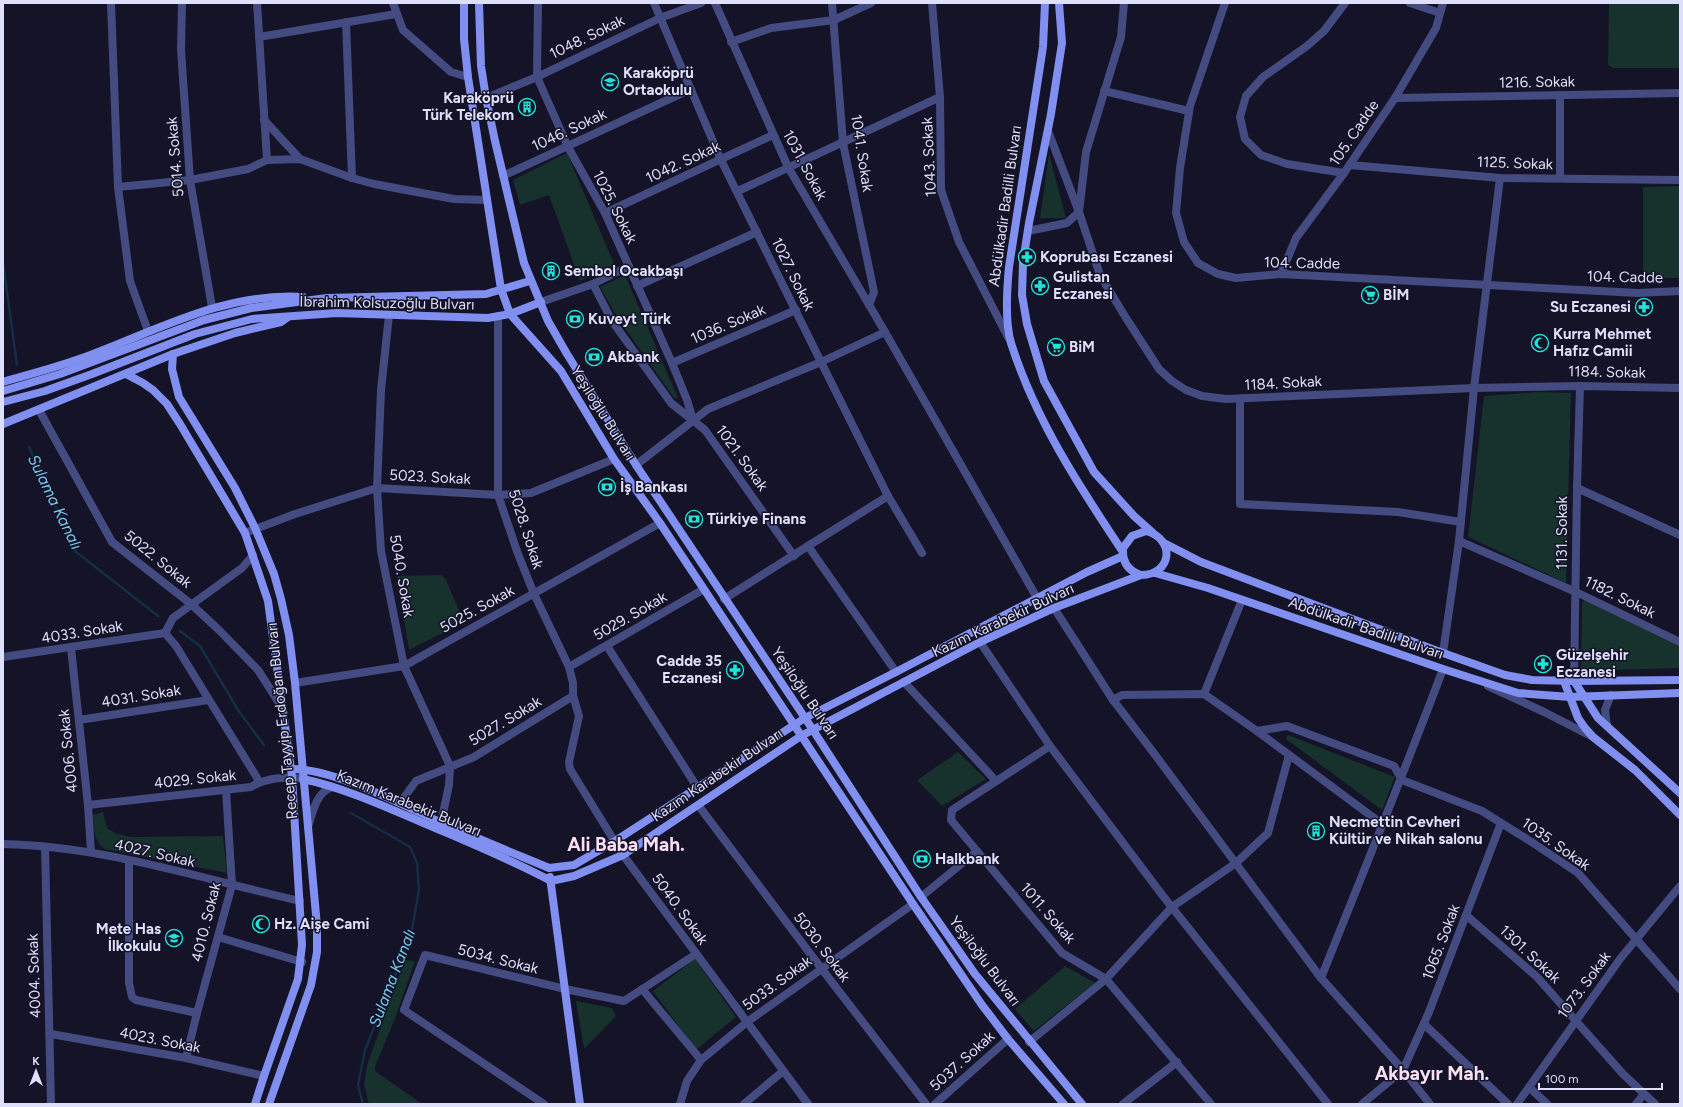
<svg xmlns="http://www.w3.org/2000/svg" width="1683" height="1107" viewBox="0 0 1683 1107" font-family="Figtree,sans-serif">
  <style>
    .green { fill: #17312c }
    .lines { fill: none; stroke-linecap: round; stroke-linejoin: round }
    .stream { stroke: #132e45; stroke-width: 2.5 }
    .minor { stroke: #444b81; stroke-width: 8 }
    .tertiary { stroke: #444b81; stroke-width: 8 }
    .secondary { stroke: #808ff0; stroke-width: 8 }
    .labels { text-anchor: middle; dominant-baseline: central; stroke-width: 3; stroke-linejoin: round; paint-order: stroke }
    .street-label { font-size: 15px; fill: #dedffb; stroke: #141327 }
    .poi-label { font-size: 15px; font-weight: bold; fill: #dedffb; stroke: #141327; text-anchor: start }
    .water-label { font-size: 16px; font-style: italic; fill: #78caef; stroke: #141327 }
    .district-label { font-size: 19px; font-weight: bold; fill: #fbdff5; stroke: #141327 }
  </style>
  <rect width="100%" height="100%" fill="#141327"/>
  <g class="green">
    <polygon points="1609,3 1680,3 1680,68 1613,68 1608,65"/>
    <polygon points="567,153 615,266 580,281 549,195 520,205 513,180"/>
    <polygon points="1049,154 1066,218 1040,218"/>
    <polygon points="1680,186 1680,278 1643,278 1643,187"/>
    <polygon points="625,275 678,398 674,398 617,317 600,287"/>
    <polygon points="1539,392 1571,393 1566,583 1468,537 1484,396"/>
    <polygon points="442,575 446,580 463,620 445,632 409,650 397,576"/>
    <polygon points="1593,597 1680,645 1680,668 1581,671 1582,602"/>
    <polygon points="1288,735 1395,777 1382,810 1286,739"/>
    <polygon points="958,752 986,779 942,806 917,780"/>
    <path d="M103 812 107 828 117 834 131 837 223 836 227 873 104 849C93 839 94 829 93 815Z"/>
    <polygon points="695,959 736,1017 696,1050 653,991"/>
    <polygon points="405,960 415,961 396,1016 375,1067 375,1071 422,1104 369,1104 364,1085 367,1065"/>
    <polygon points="1065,966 1095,983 1034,1031 1015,1009"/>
    <polygon points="576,1001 612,1008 616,1016 584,1049"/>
  </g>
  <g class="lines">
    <g class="stream">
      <polyline points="3,263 17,365"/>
      <polyline points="29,447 75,551 158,616"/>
      <polyline points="180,631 200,646 238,710 264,745"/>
      <polyline points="351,813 410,847 417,863 419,890 411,935 365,1050 358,1085 363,1104"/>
    </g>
    <g class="minor">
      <polyline points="111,3 118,187 130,281 148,331"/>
      <polyline points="182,3 181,50 190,180 212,307"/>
      <polyline points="257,3 267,160"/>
      <polyline points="393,3 403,30 451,72 468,77"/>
      <polyline points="538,3 537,77 568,147 605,213 672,363 687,400 693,420"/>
      <polyline points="715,3 788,167 885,332 1037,598"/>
      <polyline points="832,3 843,143 874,292 869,305"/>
      <polyline points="932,3 940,97 941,190 959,242 1009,339"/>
      <polyline points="1225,3 1190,106 1180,168 1176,213 1184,242 1198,263 1218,274 1236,278 1281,274 1638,293 1680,291"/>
      <polyline points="1410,3 1440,13"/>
      <polyline points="346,22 352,178"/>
      <polyline points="259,37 396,14"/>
      <polyline points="731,42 771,28 834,20 871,3"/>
      <polyline points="1104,91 1189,111"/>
      <polyline points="486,98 537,77 660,18 701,3"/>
      <polyline points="1395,98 1680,93"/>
      <polyline points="264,120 300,159"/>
      <polyline points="1048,131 1079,212 1100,275 1126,318 1159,369 1172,381 1186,390 1202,396 1226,399 1474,388 1580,386 1680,388"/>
      <polyline points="1350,165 1500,178 1680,180"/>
      <polyline points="1344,173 1287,164 1261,155 1245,139 1240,117 1246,96 1263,77 1307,46 1324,31 1345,3"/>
      <polyline points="503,176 691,89"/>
      <polyline points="1560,178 1560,95"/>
      <polyline points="118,187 190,180 248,169 267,160 300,159 352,178 374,184 454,199 487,200"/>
      <polyline points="738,191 940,97"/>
      <polyline points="605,213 773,135"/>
      <polyline points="1028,231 1067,223 1079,212 1086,152 1121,37 1124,3"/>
      <polyline points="1281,274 1296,238 1344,173 1395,98 1436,28 1443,3"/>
      <polyline points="593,284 612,321 671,403 705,430 794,556"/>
      <polyline points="637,286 757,232"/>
      <polyline points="541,302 593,284 629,266"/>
      <polyline points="389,315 381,390 377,488 381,551 404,666 450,766 449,785 440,828"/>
      <polyline points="498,316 498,495 518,554 534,594 569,667 573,683 573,696 579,716 569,762 570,769 623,855 808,1104"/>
      <polyline points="885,332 821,362 888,496 922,553"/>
      <polyline points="672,363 796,310"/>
      <polyline points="1240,399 1240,504 1398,512 1461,522"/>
      <polyline points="39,410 112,542 191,604 219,630 258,670 283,709"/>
      <polyline points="636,465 708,409 821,362 721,160 654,3"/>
      <polyline points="1577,488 1680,535"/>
      <polyline points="245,533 295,514 377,488 498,495 531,493 614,459"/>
      <polyline points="1459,541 1576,592 1680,642"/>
      <polyline points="808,546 888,496"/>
      <polyline points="724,599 808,546 896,672"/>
      <polyline points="1054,608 1113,700 1153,752 1321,978 1403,1070 1430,1104"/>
      <polyline points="165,633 176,646 259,781"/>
      <polyline points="165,633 173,618 242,568 253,555"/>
      <polyline points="980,642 1050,746 1163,896 1328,1104"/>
      <polyline points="607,646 697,787"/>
      <polyline points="71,648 88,805 91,852"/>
      <polyline points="1443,653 1459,541 1474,388 1500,178"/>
      <polyline points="3,657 165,633"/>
      <polyline points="569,667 704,589"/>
      <polyline points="1574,681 1577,488 1580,386"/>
      <polyline points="904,682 996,781"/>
      <polyline points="295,683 404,666 660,523"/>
      <polyline points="1204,694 1242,600"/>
      <polyline points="1113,700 1122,695 1204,694 1257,731 1287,726 1394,766 1402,780 1482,811 1527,839 1578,873 1680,989"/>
      <polyline points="79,720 208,700"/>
      <polyline points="1257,731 1382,824"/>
      <polyline points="1050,746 952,810 951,820 1062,953 1106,979 1211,1104"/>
      <polyline points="400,803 416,781 474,757 573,696"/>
      <path d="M88 805 251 787C265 778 286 776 303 779"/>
      <polyline points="698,805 821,968 926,1104"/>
      <path d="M3 844C104 846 202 879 300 901"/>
      <polyline points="45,847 51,1104"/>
      <polyline points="129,861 129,983 132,997 136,1000 197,1013"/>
      <polyline points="921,897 977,851"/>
      <polyline points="1466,915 1537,977 1623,1074 1655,1104"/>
      <polyline points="218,937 302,962"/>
      <path d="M1321 978C1362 875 1404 773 1443 669"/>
      <polyline points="642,989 701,1060"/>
      <polyline points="1424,1024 1508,1104"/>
      <polyline points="51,1034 186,1058 264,1076"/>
      <polyline points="1029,1042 1106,979 1172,907 1236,863 1268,833 1289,755"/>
      <polyline points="186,1058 197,1013 232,885 226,790"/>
      <polyline points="1529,1087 1547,1104"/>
      <polyline points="544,1104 404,1010 425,955 565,989 624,1001 696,954"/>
      <polyline points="680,1104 687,1081 701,1060 747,1022 913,904"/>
      <polyline points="744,1104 782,1072"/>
      <polyline points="935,1104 1008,1039"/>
      <polyline points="1123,1104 1177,1062"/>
      <polyline points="1362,1104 1403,1070 1429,1012 1501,823"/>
      <polyline points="1517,1104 1620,959 1680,886"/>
      <polyline points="1636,1104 1644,1094"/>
    </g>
    <g class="tertiary">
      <polyline points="1488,686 1544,712 1593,737"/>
      <polyline points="1607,726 1605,710 1611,695"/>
      <path d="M308 827C313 811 316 792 333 787"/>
    </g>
    <g class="secondary">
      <polyline points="464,3 464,39 468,77 501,289 510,314 561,371 614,459 660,523 913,904 982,1005 1008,1039 1064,1104"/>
      <polyline points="479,3 481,66 486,98 495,141 524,263 548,321 567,354 636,465 813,730 921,897 975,974 1082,1104"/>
      <path d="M1045 3 1043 47 1009 267C1007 288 1005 323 1011 343 1035 419 1079 486 1123 552"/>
      <polyline points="1059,3 1062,43 1051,114 1029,223 1023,262 1022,295 1027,324 1044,381 1094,472 1134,516 1153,533"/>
      <polyline points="173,354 172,369 179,397 235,488 255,528 274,574 281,599 289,635 295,683 317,926 317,952 311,985 269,1104"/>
      <polyline points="126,374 143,383 153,390 167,404 180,424 245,533 268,601 292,777 302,945 298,979 264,1076 255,1104"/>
      <path d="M3 382C30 374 58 367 85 357 156 331 224 292 303 297"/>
      <polyline points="3,391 60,374 204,320 251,308 327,298 486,294 530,281"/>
      <polyline points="3,402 45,391 92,374 195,334 252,319 337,313 488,318 510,314 541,302"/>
      <polyline points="3,424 173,354 235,333 281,322 288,317"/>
      <polyline points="1164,543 1201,562 1443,653 1505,675 1532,680 1574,681 1598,718 1680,793"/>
      <polyline points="1155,573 1208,588 1443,669 1518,693 1570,697 1680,693"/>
      <polyline points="1564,681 1578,718 1585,728 1593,737 1635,770 1680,815"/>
      <polyline points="1574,681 1680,680"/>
      <path d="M291 769C332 768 401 804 440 822 476 838 513 853 549 868L574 865 615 841 805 718 896 672 1087 572 1123 556"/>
      <path d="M303 779C345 788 386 807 426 824 468 842 510 859 551 881L574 876 623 855 801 736 980 642 1054 608 1141 575C1172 575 1176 539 1146 531L1132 536 1123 548C1122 562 1128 571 1141 575"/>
      <polyline points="550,877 580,1104"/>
    </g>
  </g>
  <defs>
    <g id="school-ring" transform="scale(0.9)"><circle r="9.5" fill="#141327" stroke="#21e4d9" stroke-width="1.5"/><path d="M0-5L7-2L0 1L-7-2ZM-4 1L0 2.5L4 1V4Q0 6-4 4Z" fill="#21e4d9"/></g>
    <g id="building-ring" transform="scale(0.9)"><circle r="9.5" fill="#141327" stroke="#21e4d9" stroke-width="1.5"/><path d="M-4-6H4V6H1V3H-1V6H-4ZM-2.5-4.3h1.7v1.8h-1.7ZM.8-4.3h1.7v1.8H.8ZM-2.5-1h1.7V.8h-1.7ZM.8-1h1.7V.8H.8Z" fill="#21e4d9"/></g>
    <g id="pharmacy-ring" transform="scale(0.9)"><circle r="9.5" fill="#141327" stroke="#21e4d9" stroke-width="1.5"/><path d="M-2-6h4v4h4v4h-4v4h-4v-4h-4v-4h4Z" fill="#21e4d9"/></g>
    <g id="supermarket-ring" transform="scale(0.9)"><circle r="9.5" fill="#141327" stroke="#21e4d9" stroke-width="1.5"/><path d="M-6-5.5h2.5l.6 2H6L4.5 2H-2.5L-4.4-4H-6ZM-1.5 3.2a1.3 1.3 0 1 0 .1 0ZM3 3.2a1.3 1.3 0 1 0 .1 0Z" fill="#21e4d9"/></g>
    <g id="bank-ring" transform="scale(0.9)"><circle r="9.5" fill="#141327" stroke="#21e4d9" stroke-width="1.5"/><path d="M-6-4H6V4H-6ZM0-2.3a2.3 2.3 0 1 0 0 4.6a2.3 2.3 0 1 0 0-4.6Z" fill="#21e4d9"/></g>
    <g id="mosque-ring" transform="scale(0.9)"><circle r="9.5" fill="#141327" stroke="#21e4d9" stroke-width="1.5"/><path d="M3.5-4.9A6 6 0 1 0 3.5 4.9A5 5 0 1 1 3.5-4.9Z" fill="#21e4d9"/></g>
  </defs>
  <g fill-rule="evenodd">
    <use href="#school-ring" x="610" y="82"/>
    <use href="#building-ring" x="527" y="107"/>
    <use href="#pharmacy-ring" x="1027" y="257"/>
    <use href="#building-ring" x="551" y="271"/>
    <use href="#pharmacy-ring" x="1040" y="286"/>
    <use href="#supermarket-ring" x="1370" y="295"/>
    <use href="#pharmacy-ring" x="1644" y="307"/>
    <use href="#bank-ring" x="575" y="319"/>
    <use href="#mosque-ring" x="1540" y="343"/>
    <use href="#supermarket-ring" x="1056" y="347"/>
    <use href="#bank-ring" x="594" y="357"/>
    <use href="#bank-ring" x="607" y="487"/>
    <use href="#bank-ring" x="694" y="519"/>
    <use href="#pharmacy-ring" x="1543" y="664"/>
    <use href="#pharmacy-ring" x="735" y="670"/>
    <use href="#building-ring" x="1316" y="831"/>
    <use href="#bank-ring" x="922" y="859"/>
    <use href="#mosque-ring" x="261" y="924"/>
    <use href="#school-ring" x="174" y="938"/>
  </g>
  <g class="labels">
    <g class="street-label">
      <text transform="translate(587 37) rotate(-26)">1048. Sokak</text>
      <text transform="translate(1537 82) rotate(-1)">1216. Sokak</text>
      <text transform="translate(569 130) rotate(-25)">1046. Sokak</text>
      <text transform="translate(1354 133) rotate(-56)">105. Cadde</text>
      <text transform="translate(862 153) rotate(81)">1041. Sokak</text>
      <text transform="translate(175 157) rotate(-95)">5014. Sokak</text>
      <text transform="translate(929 157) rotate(-93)">1043. Sokak</text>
      <text transform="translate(683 162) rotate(-25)">1042. Sokak</text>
      <text transform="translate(1515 163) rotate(2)">1125. Sokak</text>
      <text transform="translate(805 165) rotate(62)">1031. Sokak</text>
      <text transform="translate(1005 206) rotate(-82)">Abdülkadir Badilli Bulvarı</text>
      <text transform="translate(615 207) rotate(63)">1025. Sokak</text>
      <text transform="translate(1302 263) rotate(1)">104. Cadde</text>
      <text transform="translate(793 274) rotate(64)">1027. Sokak</text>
      <text transform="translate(1625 277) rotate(1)">104. Cadde</text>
      <text transform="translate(387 303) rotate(1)">İbrahim Kolsuzoğlu Bulvarı</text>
      <text transform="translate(728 324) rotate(-23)">1036. Sokak</text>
      <text transform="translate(1607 372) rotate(1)">1184. Sokak</text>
      <text transform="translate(1283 383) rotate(-3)">1184. Sokak</text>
      <text transform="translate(603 413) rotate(58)">Yeşiloğlu Bulvarı</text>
      <text transform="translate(742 458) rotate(54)">1021. Sokak</text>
      <text transform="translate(430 477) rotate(3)">5023. Sokak</text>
      <text transform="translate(526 529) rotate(72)">5028. Sokak</text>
      <text transform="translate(1562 533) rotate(-90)">1131. Sokak</text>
      <text transform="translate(158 559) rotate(39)">5022. Sokak</text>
      <text transform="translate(402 576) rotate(80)">5040. Sokak</text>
      <text transform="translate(1620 597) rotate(26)">1182. Sokak</text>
      <text transform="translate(477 609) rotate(-29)">5025. Sokak</text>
      <text transform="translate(630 616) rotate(-30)">5029. Sokak</text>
      <text transform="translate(1003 620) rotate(-25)">Kazım Karabekir Bulvarı</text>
      <text transform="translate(1366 628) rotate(19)">Abdülkadir Badilli Bulvarı</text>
      <text transform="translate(82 632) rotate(-9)">4033. Sokak</text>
      <text transform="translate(805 693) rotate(56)">Yeşiloğlu Bulvarı</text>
      <text transform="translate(141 696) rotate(-9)">4031. Sokak</text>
      <text transform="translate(282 721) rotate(-96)">Recep Tayyip Erdoğan Bulvarı</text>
      <text transform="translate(505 721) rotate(-31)">5027. Sokak</text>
      <text transform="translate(68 751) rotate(-96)">4006. Sokak</text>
      <text transform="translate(717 775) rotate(-34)">Kazım Karabekir Bulvarı</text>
      <text transform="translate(195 779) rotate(-6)">4029. Sokak</text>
      <text transform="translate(409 803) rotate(22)">Kazım Karabekir Bulvarı</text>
      <text transform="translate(1556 844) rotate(35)">1035. Sokak</text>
      <text transform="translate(155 853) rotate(13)">4027. Sokak</text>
      <text transform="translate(680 909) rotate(54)">5040. Sokak</text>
      <text transform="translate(1048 913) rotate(49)">1011. Sokak</text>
      <text transform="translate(206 922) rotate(-76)">4010. Sokak</text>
      <text transform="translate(1441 942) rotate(-69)">1065. Sokak</text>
      <text transform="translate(822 947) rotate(53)">5030. Sokak</text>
      <text transform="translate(1530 954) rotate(43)">1301. Sokak</text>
      <text transform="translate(498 959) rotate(14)">5034. Sokak</text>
      <text transform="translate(985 961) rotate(53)">Yeşiloğlu Bulvarı</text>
      <text transform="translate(34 976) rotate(-92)">4004. Sokak</text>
      <text transform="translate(777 983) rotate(-36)">5033. Sokak</text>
      <text transform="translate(1584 985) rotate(-54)">1073. Sokak</text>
      <text transform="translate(160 1040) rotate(11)">4023. Sokak</text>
      <text transform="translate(962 1061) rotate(-42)">5037. Sokak</text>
    </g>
    <g class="poi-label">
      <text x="623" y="73">Karaköprü<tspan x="623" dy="17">Ortaokulu</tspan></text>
      <text x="514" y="98" text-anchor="end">Karaköprü<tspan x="514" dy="17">Türk Telekom</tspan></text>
      <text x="1040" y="257">Koprubası Eczanesi</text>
      <text x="564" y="271">Sembol Ocakbaşı</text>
      <text x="1053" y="277">Gulistan<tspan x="1053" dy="17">Eczanesi</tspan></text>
      <text x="1383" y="295">BİM</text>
      <text x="1631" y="307" text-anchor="end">Su Eczanesi</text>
      <text x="588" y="319">Kuveyt Türk</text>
      <text x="1553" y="334">Kurra Mehmet<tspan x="1553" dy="17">Hafız Camii</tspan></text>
      <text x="1069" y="347">BiM</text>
      <text x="607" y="357">Akbank</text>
      <text x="620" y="487">İş Bankası</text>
      <text x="707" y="519">Türkiye Finans</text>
      <text x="1556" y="655">Güzelşehir<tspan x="1556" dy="17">Eczanesi</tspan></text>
      <text x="722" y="661" text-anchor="end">Cadde 35<tspan x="722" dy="17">Eczanesi</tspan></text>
      <text x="1329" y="822">Necmettin Cevheri<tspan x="1329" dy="17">Kültür ve Nikah salonu</tspan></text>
      <text x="935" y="859">Halkbank</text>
      <text x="274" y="924">Hz. Aişe Cami</text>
      <text x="161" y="929" text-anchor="end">Mete Has<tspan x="161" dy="17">İlkokulu</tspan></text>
    </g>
    <g class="water-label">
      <text transform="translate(55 502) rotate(64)">Sulama Kanalı</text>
      <text transform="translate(392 978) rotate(-69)">Sulama Kanalı</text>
    </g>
    <g class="district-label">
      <text x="626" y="844">Ali Baba Mah.</text>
      <text x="1432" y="1073">Akbayır Mah.</text>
    </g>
  </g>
  <rect width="1683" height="1107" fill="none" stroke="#dedffb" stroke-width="8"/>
  <g transform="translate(36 1071)" stroke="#141327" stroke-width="3" paint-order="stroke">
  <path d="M0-3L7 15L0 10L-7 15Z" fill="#dedffb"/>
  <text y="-6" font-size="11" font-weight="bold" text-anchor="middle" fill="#dedffb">K</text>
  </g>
  <path d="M1539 1083v6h123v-6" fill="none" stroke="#dedffb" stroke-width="2"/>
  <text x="1545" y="1083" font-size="12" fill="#dedffb" stroke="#141327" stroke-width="3" paint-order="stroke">100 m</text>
</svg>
